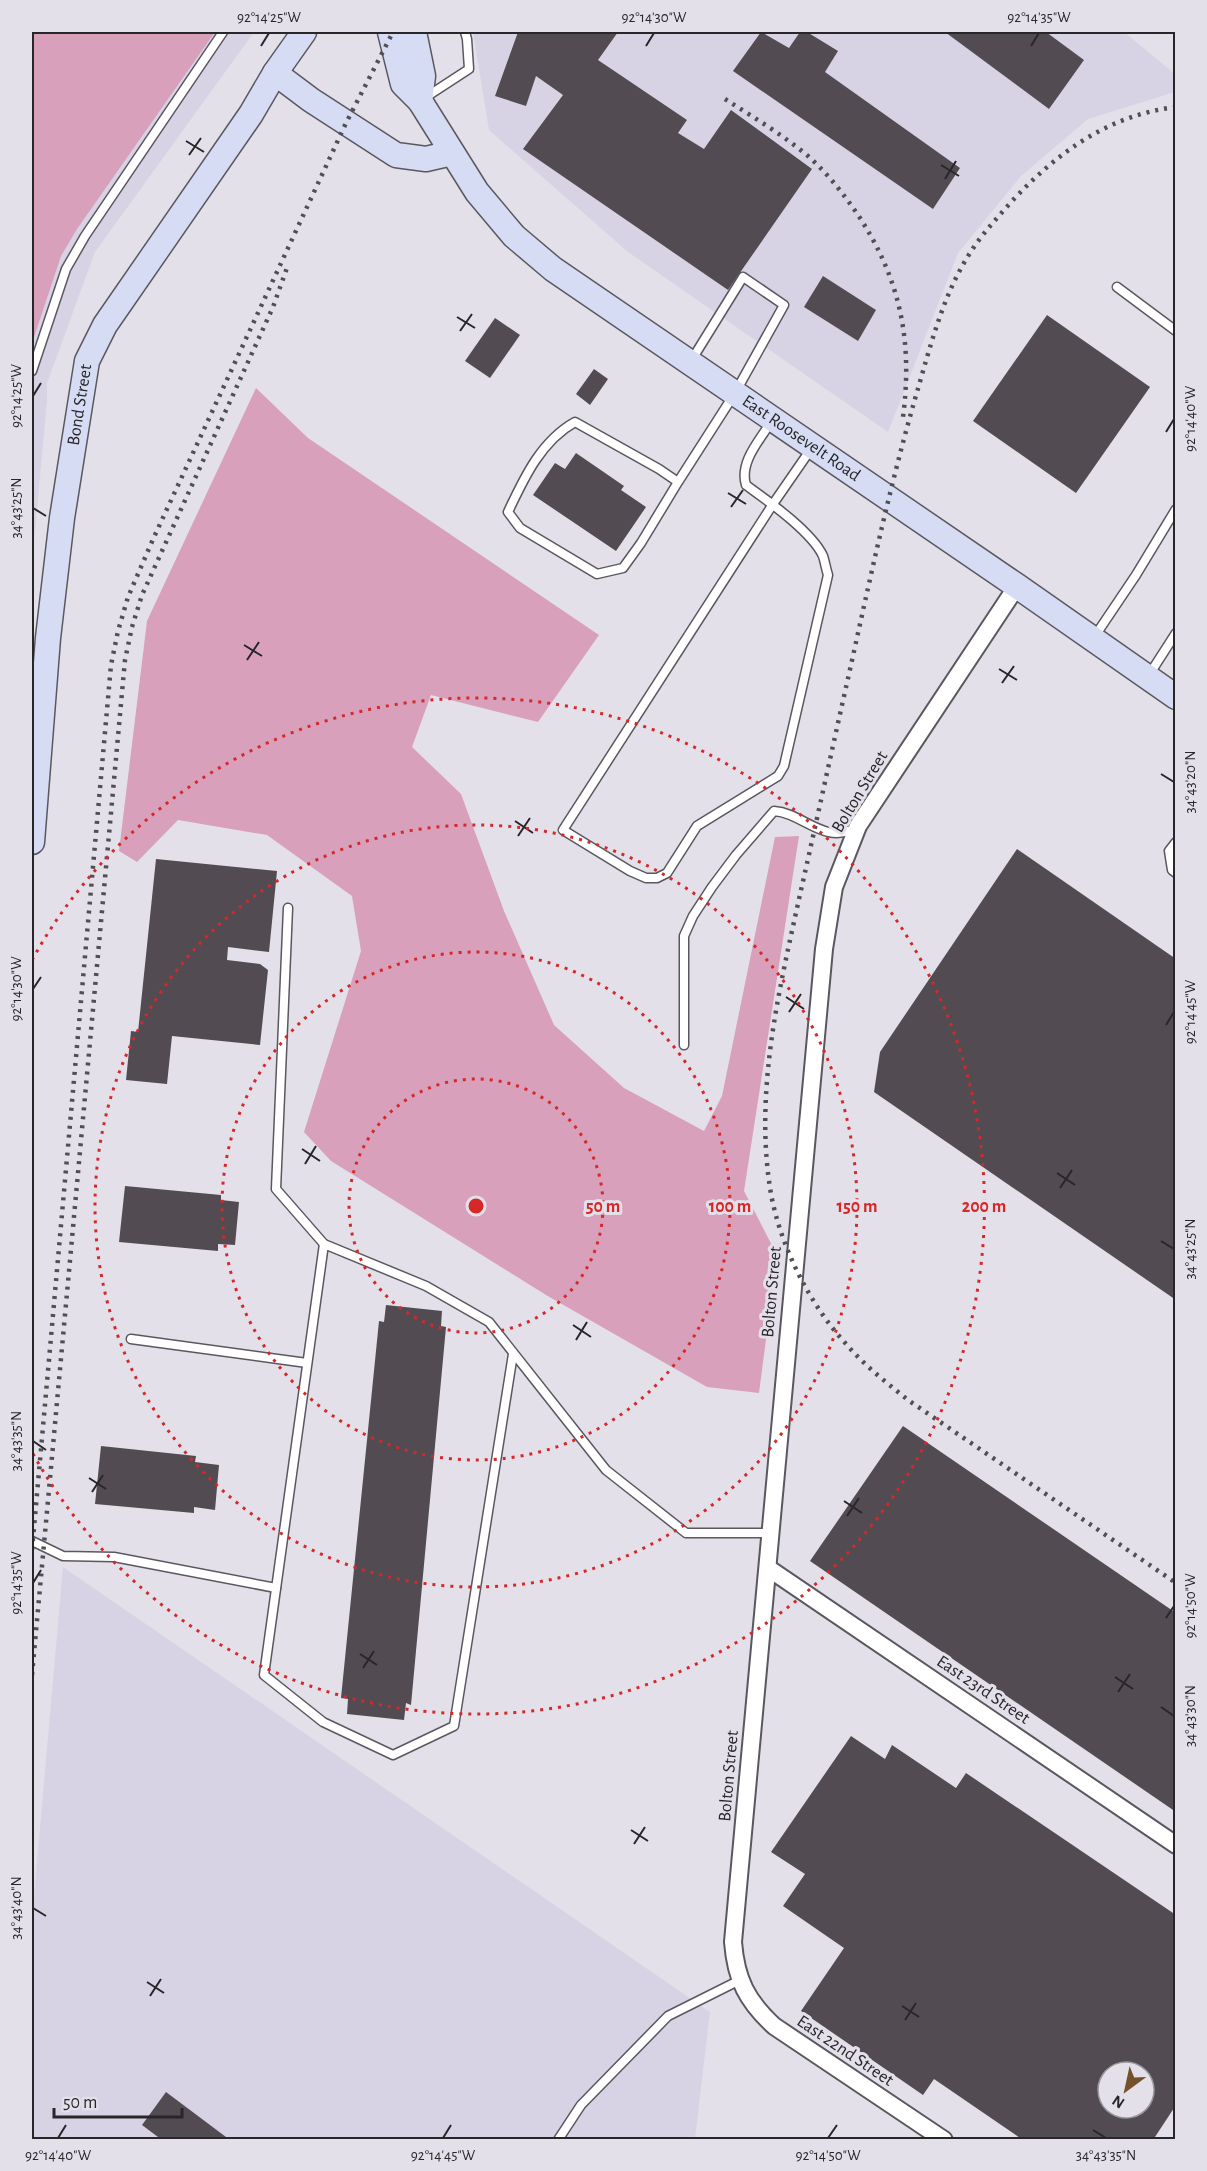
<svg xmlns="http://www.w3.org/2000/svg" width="1207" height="2171" viewBox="0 0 1207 2171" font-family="'Alegreya Sans',sans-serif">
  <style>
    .built { fill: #d7d3e4 }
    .green { fill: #d8a0ba }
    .building { fill: #524c52; fill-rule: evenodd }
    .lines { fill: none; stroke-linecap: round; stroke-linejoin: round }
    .lane-casing { stroke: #5a575f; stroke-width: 11 }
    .street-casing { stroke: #5a575f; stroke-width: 20 }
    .secondary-casing { stroke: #5a575f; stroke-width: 27 }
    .lane { stroke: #fff; stroke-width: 8 }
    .street { stroke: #fff; stroke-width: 16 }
    .secondary { stroke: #d6dcf3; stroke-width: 24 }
    .rail { stroke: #504f53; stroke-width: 4.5; stroke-dasharray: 3 6; stroke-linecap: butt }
    .ticks { fill: none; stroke: #272629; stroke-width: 2 }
    .ring { fill: none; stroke: #d62828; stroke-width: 3; stroke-dasharray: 3 6 }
    .labels { text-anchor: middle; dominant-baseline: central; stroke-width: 6; stroke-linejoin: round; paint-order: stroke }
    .street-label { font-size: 18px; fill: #272629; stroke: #e3e0ea }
    .centre { fill: #d62828; stroke: #e3e0ea; stroke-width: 3 }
    .ring-label { font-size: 18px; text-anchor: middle; font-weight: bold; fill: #d62828; stroke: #e3e0ea; stroke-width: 6; stroke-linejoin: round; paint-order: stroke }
    .neatline { fill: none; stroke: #272629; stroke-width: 2 }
    .ticks-label { font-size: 15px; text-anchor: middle; fill: #272629 }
  </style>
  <rect width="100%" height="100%" fill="#e3e0ea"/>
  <g class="built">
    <polygon points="32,32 254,32 95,252 47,383 47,400 32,564"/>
    <polygon points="473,32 1124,32 1175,74 1175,92 1088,119 1021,176 958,253 888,432 628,252 489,130"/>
    <polygon points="63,1567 710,2012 695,2139 32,2140 32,1918"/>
  </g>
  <g class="green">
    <polygon points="32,32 215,32 77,229 61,256 32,343"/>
    <polygon points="256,388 308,438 599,635 538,722 431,695 412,747 461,794 504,911 554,1025 624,1088 704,1131 722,1096 775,837 799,836 744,1191 777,1255 759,1393 707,1387 546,1295 331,1161 304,1132 361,951 352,896 267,835 178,820 137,862 119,851 147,621"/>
  </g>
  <g class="building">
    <polygon points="518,32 618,32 598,60 687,120 678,133 704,149 731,110 812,169 728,290 523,149 563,95 536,76 526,106 495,96"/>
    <polygon points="761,32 789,48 800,32 807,32 838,51 825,72 960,168 933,209 733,71"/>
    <polygon points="945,32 1046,32 1084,60 1049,109"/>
    <polygon points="823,276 876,310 858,341 804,307"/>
    <polygon points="1047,315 1150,387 1076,493 973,421"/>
    <polygon points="495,318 520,335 490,378 465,361"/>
    <polygon points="594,369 608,379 590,405 576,394"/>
    <polygon points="576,453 624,486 621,490 646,507 616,551 533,495 555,463 565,469"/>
    <polygon points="1017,849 1176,959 1176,1300 874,1092 880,1052"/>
    <polygon points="156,859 277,871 269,952 228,947 227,960 260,964 268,970 260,1045 172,1036 167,1084 126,1080 131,1031 138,1032"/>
    <polygon points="125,1186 221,1195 221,1200 239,1202 235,1245 218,1244 218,1251 119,1242"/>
    <polygon points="386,1305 442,1311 441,1326 446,1327 411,1705 406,1703 404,1720 347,1714 348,1699 341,1698 379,1321 384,1322"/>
    <polygon points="903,1426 1176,1613 1176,1812 810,1561"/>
    <polygon points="101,1446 196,1456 195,1462 219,1465 215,1510 194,1507 194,1513 95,1504"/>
    <path d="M851 1736 885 1759 892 1745 956 1788 966 1773 1176 1915V2105L1153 2140H1023L934 2079 923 2095 801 2011 844 1948 783 1906 805 1874 771 1852ZM1108 2072H1144V2108H1108Z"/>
    <polygon points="166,2092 230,2140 162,2140 142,2125"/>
  </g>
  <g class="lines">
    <g class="lane-casing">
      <g id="lane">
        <polyline points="423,99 469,69 467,39 465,32"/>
        <polyline points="1117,287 1176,331"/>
        <polyline points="32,371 66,269 85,236 223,32"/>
        <path d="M771 422C760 440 739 462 746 485 768 501 812 532 823 556 825 562 826 569 828 575L784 766 778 776 697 826 667 873 657 878H646L630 871 563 830 773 504 811 449"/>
        <path d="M678 482 641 543 623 568 597 574 520 528 508 512C524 478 541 441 575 422L659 469 678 482 735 393 784 305 743 277 691 361"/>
        <polyline points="1095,636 1136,575 1176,509"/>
        <polyline points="1149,675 1176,633"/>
        <polyline points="1176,842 1169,851 1172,870 1176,873"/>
        <polyline points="288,908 276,1189 324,1244"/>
        <path d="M684 1045V936L693 916 712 887 736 855 774 811C803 813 824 845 855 828"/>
        <polyline points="131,1339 307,1363"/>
        <polyline points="513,1354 454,1726 393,1755 323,1722 264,1675 324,1244 426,1286 489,1322 606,1470 686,1533 771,1533"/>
        <polyline points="32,1541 63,1556 114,1557 276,1588"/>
        <polyline points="558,2140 581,2105 668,2016 740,1980"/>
      </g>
    </g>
    <g class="street-casing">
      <g id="street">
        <polyline points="768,1568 1176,1845"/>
        <path d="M944 2140 774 2026C747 2001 736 1980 733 1942L824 949 834 887 858 826 1017 586"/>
      </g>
    </g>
    <g class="secondary-casing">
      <g id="secondary">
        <path id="s1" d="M390 32 403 84 420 101 477 192 514 236 553 269 1017 586 1176 697"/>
        <polyline points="414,32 423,76 420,101"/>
        <polyline points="275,73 311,100 396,155 426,159 452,153"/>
        <path id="s2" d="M32 842 48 638 62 518 87 361 105 325 251 114 275 73 304 32"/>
      </g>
    </g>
    <use href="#lane" class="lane"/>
    <use href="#street" class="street"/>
    <use href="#secondary" class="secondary"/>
    <g class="rail">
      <polyline points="1175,32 1176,32"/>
      <path d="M725 99C753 117 783 135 808 156 827 173 842 192 856 212 900 277 913 340 903 417"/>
      <path d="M1176 107C1108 115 1057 153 1012 201 997 218 982 234 970 253 943 295 931 344 917 392 890 485 870 579 849 674 832 749 816 824 799 899 778 995 754 1095 771 1194 781 1248 810 1305 847 1345 865 1366 887 1383 908 1400L1176 1583"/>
      <polyline points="32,1550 111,665 118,631 128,597 154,537 346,123 393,32"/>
      <polyline points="32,1675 125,660 132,627 142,595 273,307 288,265"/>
    </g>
  </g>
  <path class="ticks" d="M261 46 269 33M646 46 654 33M1031 46 1039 33M186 141 204 152M189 155 201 138M941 165 959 176M945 179 956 161M457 317 475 328M460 331 472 314M33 396 41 383M1166 432 1174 419M728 493 746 504M731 507 743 490M33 508 46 516M244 645 262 656M247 660 259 642M999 669 1017 680M1002 683 1014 666M1161 774 1174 782M515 821 533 833M518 836 530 818M33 989 41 977M786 997 804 1009M789 1012 801 994M1166 1025 1174 1012M302 1149 320 1161M305 1164 316 1146M1057 1173 1075 1185M1060 1188 1072 1170M1161 1241 1174 1249M573 1325 591 1337M576 1340 587 1322M33 1441 46 1450M89 1478 106 1489M92 1492 103 1475M844 1501 862 1513M847 1516 859 1498M33 1583 41 1570M1166 1618 1174 1606M360 1654 377 1665M363 1668 374 1651M1115 1677 1133 1689M1118 1692 1130 1674M1161 1707 1174 1716M631 1830 648 1841M634 1844 645 1827M33 1908 46 1916M147 1982 164 1993M150 1996 161 1979M902 2006 919 2017M905 2020 916 2003M1093 2130 1106 2138M58 2138 66 2125M443 2138 451 2125M828 2138 837 2125"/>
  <g class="ring">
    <circle cx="476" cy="1206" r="127"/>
    <circle cx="476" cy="1206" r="254"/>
    <circle cx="476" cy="1206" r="381"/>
    <path d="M32 960A508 508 0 1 1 32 1452"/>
  </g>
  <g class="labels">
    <g class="street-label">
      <text stroke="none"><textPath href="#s2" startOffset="440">Bond Street</textPath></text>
      <text stroke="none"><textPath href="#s1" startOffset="594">East Roosevelt Road</textPath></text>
      <text transform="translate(860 792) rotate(-59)">Bolton Street</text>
      <text transform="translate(772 1292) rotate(-85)">Bolton Street</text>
      <text transform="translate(983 1690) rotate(34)">East 23rd Street</text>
      <text transform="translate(729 1776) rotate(-85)">Bolton Street</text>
      <text transform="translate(845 2051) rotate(34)">East 22nd Street</text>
    </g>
  </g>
  <circle cx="476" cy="1206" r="9" class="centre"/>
  <g class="ring-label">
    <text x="603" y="1212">50 m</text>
    <text x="730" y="1212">100 m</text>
    <text x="857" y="1212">150 m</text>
    <text x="984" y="1212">200 m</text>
  </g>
  <rect width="1207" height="2171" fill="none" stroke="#e3e0ea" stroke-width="66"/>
  <g transform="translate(1126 2090) rotate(213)"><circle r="28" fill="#e3e0ea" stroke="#98969d" stroke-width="1.5"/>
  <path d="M0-4.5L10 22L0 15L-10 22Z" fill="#74512a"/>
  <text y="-9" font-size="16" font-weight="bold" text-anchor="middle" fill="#272629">N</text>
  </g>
  <path d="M54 2108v9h128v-9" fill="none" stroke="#272629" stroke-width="3"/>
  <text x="63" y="2108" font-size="18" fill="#272629" stroke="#e3e0ea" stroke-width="4.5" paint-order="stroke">50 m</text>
  <rect x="33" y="33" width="1141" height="2105" class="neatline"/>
  <g class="ticks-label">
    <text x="269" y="22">92°14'25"W</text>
    <text x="654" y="22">92°14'30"W</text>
    <text x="1039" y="22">92°14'35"W</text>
    <text transform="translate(16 396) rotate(-90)" y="5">92°14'25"W</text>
    <text transform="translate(1190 419) rotate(-90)" y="5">92°14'40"W</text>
    <text transform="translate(16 508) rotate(-90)" y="5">34°43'25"N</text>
    <text transform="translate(1190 782) rotate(-90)" y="5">34°43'20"N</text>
    <text transform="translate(16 989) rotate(-90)" y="5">92°14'30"W</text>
    <text transform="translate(1190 1012) rotate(-90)" y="5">92°14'45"W</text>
    <text transform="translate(1190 1249) rotate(-90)" y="5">34°43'25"N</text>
    <text transform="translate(16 1441) rotate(-90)" y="5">34°43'35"N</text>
    <text transform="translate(16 1583) rotate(-90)" y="5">92°14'35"W</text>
    <text transform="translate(1190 1606) rotate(-90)" y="5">92°14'50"W</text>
    <text transform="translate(1190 1716) rotate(-90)" y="5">34°43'30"N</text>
    <text transform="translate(16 1908) rotate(-90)" y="5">34°43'40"N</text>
    <text x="58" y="2160">92°14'40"W</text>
    <text x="443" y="2160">92°14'45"W</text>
    <text x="828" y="2160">92°14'50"W</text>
    <text x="1106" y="2160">34°43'35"N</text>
  </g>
</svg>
